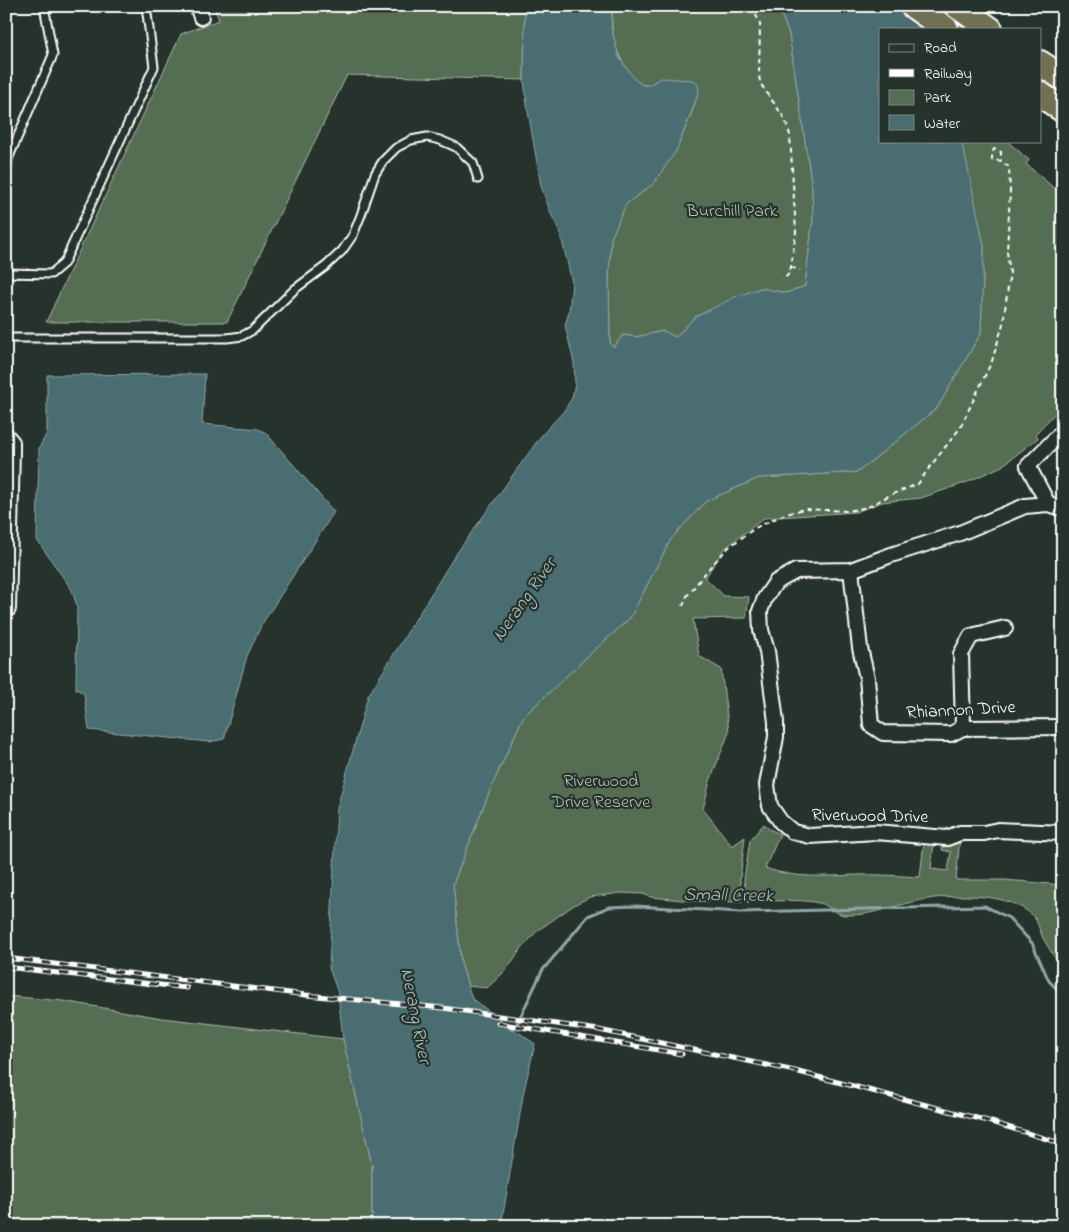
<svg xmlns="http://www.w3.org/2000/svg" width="1069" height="1232" viewBox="0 0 1069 1232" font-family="'Indie Flower',sans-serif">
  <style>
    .green { fill: #556e53; stroke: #aab6a9 }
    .water { fill: #4a6d71; stroke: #92a7aa }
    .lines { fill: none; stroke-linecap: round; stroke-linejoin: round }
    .stream { stroke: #92a7aa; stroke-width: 3 }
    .lane-casing { stroke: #fff; stroke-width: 11 }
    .street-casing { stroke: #fff; stroke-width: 18 }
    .highway-casing { stroke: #fff; stroke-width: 28 }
    .path { stroke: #fff; stroke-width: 2; stroke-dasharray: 5 4; stroke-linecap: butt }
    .lane { stroke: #26332d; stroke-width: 7 }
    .street { stroke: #26332d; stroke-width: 14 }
    .highway { stroke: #716f52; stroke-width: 24 }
    .rail-casing { stroke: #fff; stroke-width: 5 }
    .rail { stroke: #26332d; stroke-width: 3; stroke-dasharray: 9; stroke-linecap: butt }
    .labels { text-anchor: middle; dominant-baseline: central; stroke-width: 4.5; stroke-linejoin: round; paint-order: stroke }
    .park-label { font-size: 18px; fill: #b2beb2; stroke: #26332d }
    .street-label { font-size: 18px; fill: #fff; stroke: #26332d }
    .water-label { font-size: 19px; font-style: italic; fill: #aebdbf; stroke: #26332d }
  </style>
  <rect width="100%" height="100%" fill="#26332d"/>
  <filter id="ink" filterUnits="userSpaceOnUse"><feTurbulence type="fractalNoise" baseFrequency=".02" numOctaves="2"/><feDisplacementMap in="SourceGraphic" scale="10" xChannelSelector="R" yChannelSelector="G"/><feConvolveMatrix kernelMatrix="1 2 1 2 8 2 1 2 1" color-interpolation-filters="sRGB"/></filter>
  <g filter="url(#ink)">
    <g class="green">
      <polygon points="214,6 525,6 524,80 347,75 227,322 46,322 181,34 219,20"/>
      <path d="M612 6H778L789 34 812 187 813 218 805 286 786 293 761 288 695 317 676 337 663 331 636 337 623 335 614 347 610 344 609 273 611 238 626 204 653 184 676 151 692 112 699 91 661 78C656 81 650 86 643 85 637 84 633 78 629 72 614 50 611 33 612 6Z"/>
      <polygon points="961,141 1007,141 1029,160 1026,164 1063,196 1063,405 1036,433 1038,438 1002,466 965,483 921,498 882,502 856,512 764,518 724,549 705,578 724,596 749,597 746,618 693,619 699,656 721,669 729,732 710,781 703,809 732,846 745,837 740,879 742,902 693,901 651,897 643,894 621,893 590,897 574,905 537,931 521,949 506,970 487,988 468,986 461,963 453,884 490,790 523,717 581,662 630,618 671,539 706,501 759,478 858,472 937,408 981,333 984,246"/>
      <path d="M764 824 769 829 780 834 765 868C796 879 825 876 857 875 878 874 899 876 920 877L924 842H934L931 869 948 871 951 852 942 850 943 843 960 838 956 880H1005L1063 885V970C1056 959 1049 949 1043 938 1039 930 1038 920 1031 914 1005 891 949 894 917 901 893 906 871 916 846 915 835 915 830 905 819 903 799 898 769 902 747 902L744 880 750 840Z"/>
      <polygon points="6,996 63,1001 162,1018 343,1039 372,1165 372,1218 369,1226 6,1226"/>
    </g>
    <g class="water">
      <polygon points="525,6 612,6 611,27 619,57 635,80 643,85 649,85 661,78 691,80 697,83 699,91 692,111 676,151 653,184 626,204 611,238 609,273 610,344 614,347 623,335 636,337 663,331 676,337 695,317 735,297 761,288 786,293 805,286 813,218 812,187 789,34 778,6 910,6 923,29 880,29 880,141 961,141 967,164 984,246 981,333 937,408 858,472 759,478 706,501 671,539 630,618 581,662 523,717 490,790 453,884 461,963 472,999 535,1044 524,1090 501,1226 369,1226 372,1217 372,1165 343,1039 338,993 329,968 337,808 368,696 454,557 541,436 564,411 572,398 575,384 574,363 565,325 569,312 572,282 560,232 551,214 541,186 527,105 524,80"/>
      <polygon points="205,374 202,424 258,429 266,433 334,512 262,624 247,656 224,739 209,742 89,730 84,693 76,689 77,606 72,590 37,540 39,448 47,433 47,375"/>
    </g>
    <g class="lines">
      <polyline class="stream" points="511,1029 516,1026 542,971 588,916 609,907 635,906 741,912 985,906 1009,918 1032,943 1049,981 1063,995"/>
      <g class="lane-casing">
        <g id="lane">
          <polyline points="6,178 8,159 53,55 44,6"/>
          <polyline points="6,273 51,274 64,263 154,67 146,6"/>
          <polyline points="6,338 227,338 242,336 253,330 295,289 326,266 342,251 353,235 361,215 375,174 383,161 396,148 411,140 427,137 440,140 456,147 473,163 478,179"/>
        </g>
      </g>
      <g class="street-casing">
        <g id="street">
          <polyline points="197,6 201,17"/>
          <polyline points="6,435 12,442 12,451 8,609"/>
          <polyline points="1048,504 1028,466 1063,431"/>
          <polyline points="1063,508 1048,504 1025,506 960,533 891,555 851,570 796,571 776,582 765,598 760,611 761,630 767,651 776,722 776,737 767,785 770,806 781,822 793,832 810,836 876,832 947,838 960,833 984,833 998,830 1063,833"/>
          <polyline points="851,570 860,648 867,678 871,725 883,733 951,734 963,728 1063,727"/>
          <polyline points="963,728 961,654 971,636 1005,628"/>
        </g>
      </g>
      <g class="highway-casing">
        <g id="highway">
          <polyline points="913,6 946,29"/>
          <polyline points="957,6 990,29"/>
          <polyline points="1040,63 1063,78"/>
          <polyline points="1040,94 1063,110"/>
        </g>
      </g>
      <g class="path">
        <polyline points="752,6 760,24 759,74 760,83 785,119 790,135 796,232 791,267 788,275 782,280"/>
        <polyline points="791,267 800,270"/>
        <polyline points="683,606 687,596 710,567 729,547 755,528 783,515 804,509 848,511 868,507 890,495 918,484 929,468 960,428 992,361 1003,324 1010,273 1007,252 1010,191 1009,167 1001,161 992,160 992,154 994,149 1001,152 1001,161"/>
      </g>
      <use href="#lane" class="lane"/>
      <use href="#street" class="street"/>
      <use href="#highway" class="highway"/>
      <g class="rail-casing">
        <g id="rail">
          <polyline points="6,958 306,995 443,1008 599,1030 795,1071 988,1121 1063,1144"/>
          <polyline points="6,967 187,988"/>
          <polyline points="498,1023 682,1054"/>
        </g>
      </g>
      <use href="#rail" class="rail"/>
    </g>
  </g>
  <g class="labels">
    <g class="park-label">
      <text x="732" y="212">Burchill Park</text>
      <text x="601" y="782">Riverwood<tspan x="601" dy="21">Drive Reserve</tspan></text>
    </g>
    <g class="street-label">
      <text transform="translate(961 711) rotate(-3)">Rhiannon Drive</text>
      <text transform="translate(870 817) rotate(1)">Riverwood Drive</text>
    </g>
    <g class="water-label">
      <text transform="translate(525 600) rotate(-55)">Nerang River</text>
      <text transform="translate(728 896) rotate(1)">Small Creek</text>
      <text transform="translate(415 1016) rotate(79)">Nerang River</text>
    </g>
  </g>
  <rect width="1069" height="1232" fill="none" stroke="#26332d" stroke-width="25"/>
  <rect x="12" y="12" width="1044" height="1207" fill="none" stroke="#fff" stroke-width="2" filter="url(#ink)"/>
  <rect x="879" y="28" width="162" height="115" fill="#26332d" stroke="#7d8581"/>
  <rect x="889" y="44" width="25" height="8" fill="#26332d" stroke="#7d8581"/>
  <text x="924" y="52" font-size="15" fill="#ffffff">Road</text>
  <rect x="889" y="69" width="25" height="8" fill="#ffffff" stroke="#7d8581"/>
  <text x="924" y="78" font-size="15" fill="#ffffff">Railway</text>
  <rect x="889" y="90" width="25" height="15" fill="#556e53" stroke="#7d8581"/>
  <text x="924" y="102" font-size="15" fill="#ffffff">Park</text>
  <rect x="889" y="115" width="25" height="15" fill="#4a6d71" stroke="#7d8581"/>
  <text x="924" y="128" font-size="15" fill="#ffffff">Water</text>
</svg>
